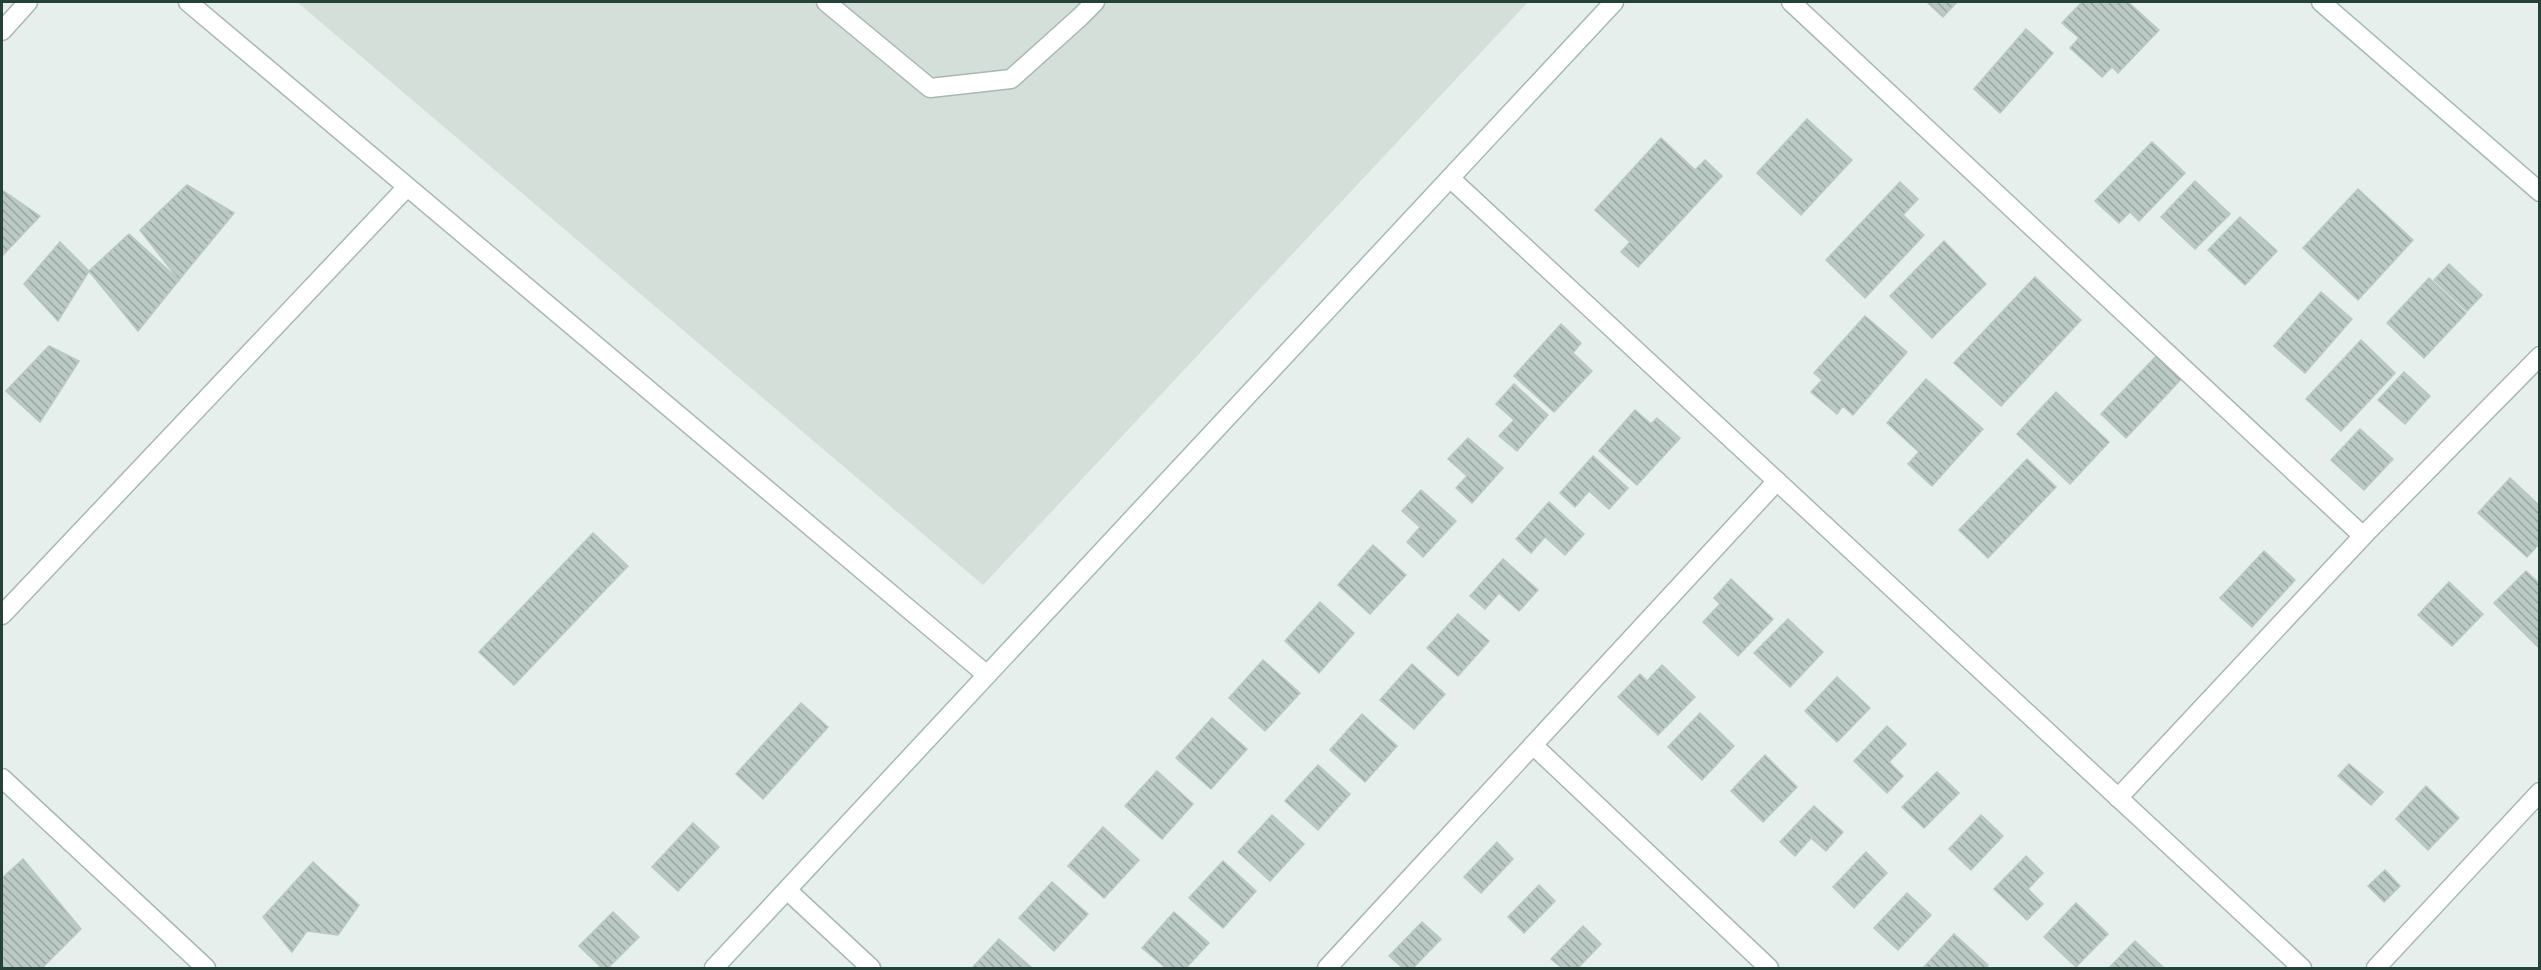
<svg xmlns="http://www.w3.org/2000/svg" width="2541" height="970" viewBox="0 0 2541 970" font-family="Poppins,sans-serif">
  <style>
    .built { fill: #d4dfda }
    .building { fill: url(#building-back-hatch); stroke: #b8c9c2; stroke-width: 1.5 }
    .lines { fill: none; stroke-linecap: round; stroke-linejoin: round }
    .lane-casing { stroke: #a8b8b2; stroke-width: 21 }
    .street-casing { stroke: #a8b8b2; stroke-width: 21 }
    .secondary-casing { stroke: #a4bbb3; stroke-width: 21 }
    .lane { stroke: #fff; stroke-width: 18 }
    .street { stroke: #fff; stroke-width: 18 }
    .secondary { stroke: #fff; stroke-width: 18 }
  </style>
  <defs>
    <pattern id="building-back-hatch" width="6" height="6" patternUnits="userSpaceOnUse" patternTransform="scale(1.5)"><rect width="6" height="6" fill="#bbcac4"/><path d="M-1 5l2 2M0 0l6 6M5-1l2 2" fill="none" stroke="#98a6a0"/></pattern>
  </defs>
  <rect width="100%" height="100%" fill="#e6efeb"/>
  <polygon class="built" points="297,2 1528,2 983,585"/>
  <g class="building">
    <polygon points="1927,2 1957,2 1943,17"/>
    <polygon points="2082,2 2128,2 2159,30 2118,73 2112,67 2102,77 2070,48 2079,38 2062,23"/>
    <polygon points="2026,29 2053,53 2000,113 1974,89"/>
    <polygon points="1807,119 1852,160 1801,215 1757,173"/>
    <polygon points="1661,138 1695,170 1705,160 1722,176 1638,267 1621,252 1630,242 1595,210"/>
    <polygon points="2152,142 2185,173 2139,221 2130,212 2119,223 2095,201"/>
    <polygon points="2195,181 2230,214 2195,249 2161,217"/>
    <polygon points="1900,182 1918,199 1903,215 1924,235 1865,298 1826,260"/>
    <polygon points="187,185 234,213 179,280 140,230"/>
    <polygon points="2358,189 2413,240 2358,300 2303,248"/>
    <polygon points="2,190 40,216 2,256"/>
    <polygon points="2240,217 2277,251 2245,285 2208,250"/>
    <polygon points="129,234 179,280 138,331 89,271"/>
    <polygon points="1944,241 1986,284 1932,338 1890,296"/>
    <polygon points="60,242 89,271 58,321 24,284"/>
    <polygon points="2449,264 2482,295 2467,311 2434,280"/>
    <polygon points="2035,277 2081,320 2001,406 1954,363"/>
    <polygon points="2429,278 2466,313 2424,358 2387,323"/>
    <polygon points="2321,292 2352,319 2305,373 2274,346"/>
    <polygon points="1865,316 1907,352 1853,415 1843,406 1837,414 1811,392 1822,380 1814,373"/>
    <polygon points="1561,324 1581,343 1573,353 1592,371 1554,412 1514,376"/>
    <polygon points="2361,340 2395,373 2341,431 2306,399"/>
    <polygon points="49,346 79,361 40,422 6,391"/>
    <polygon points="2160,352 2185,375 2126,438 2101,414"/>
    <polygon points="2404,372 2430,396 2405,424 2378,400"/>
    <polygon points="1926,379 1983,429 1932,486 1908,464 1919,452 1887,423"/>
    <polygon points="1514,384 1548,415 1517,451 1499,436 1514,420 1496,404"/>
    <polygon points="2056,392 2109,442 2070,484 2017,434"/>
    <polygon points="1635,410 1651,424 1657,418 1680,438 1637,485 1599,451"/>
    <polygon points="2360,429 2393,459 2364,490 2331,460"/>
    <polygon points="1468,438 1503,468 1472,503 1456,488 1467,476 1448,459"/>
    <polygon points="1593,456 1628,488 1609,509 1589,491 1575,507 1560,493"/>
    <polygon points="2027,459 2056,487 1988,558 1959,530"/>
    <polygon points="2510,478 2540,506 2540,543 2527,557 2478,513"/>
    <polygon points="1421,490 1456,521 1423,557 1407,542 1420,527 1402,511"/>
    <polygon points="1549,502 1584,534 1565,555 1545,537 1531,553 1516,539"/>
    <polygon points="593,533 628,566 514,685 479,652"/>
    <polygon points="1373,545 1406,575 1370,614 1338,585"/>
    <polygon points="2264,551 2295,580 2252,627 2220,598"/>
    <polygon points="1503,559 1538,590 1519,611 1499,593 1485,609 1470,596"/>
    <polygon points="2526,571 2540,584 2540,649 2494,603"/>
    <polygon points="1731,579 1773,619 1738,656 1703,622 1720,604 1714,598"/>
    <polygon points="2449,582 2483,614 2452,646 2418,615"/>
    <polygon points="1320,602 1354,633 1319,673 1285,641"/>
    <polygon points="1458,614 1489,641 1458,676 1427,648"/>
    <polygon points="1788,619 1823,652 1790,687 1754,653"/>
    <polygon points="1263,660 1300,693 1265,731 1229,698"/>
    <polygon points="1412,664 1445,694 1414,729 1380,700"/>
    <polygon points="1662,665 1695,697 1658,735 1618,697 1640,674 1647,681"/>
    <polygon points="1837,677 1870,708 1837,742 1805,711"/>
    <polygon points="801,703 828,727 763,799 736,774"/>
    <polygon points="1700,713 1734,746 1702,780 1668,747"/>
    <polygon points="1362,714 1397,746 1365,782 1330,750"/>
    <polygon points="1212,718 1247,749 1211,789 1176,758"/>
    <polygon points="1887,726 1906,744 1889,762 1903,776 1887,793 1854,761"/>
    <polygon points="1765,755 1797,787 1763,822 1731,791"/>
    <polygon points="2349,764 2383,792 2371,805 2338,776"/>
    <polygon points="1318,765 1350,794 1318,830 1285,801"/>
    <polygon points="1157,771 1193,804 1162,839 1125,806"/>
    <polygon points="1937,772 1959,793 1924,828 1902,807"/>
    <polygon points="2426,786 2459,818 2428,850 2396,819"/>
    <polygon points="1814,806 1843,832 1826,851 1811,838 1795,856 1780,842"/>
    <polygon points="1272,815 1304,844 1270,881 1238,852"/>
    <polygon points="1981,815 2003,836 1971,870 1949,849"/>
    <polygon points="693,823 719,847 678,891 652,867"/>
    <polygon points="1103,827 1139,860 1104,898 1068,866"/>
    <polygon points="1497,842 1513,859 1481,893 1464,877"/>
    <polygon points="1866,852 1887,873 1854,908 1833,887"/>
    <polygon points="2026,856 2043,873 2028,889 2043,904 2027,920 1994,889"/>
    <polygon points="23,859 81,929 42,968 3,968 2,878"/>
    <polygon points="1223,861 1256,891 1223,928 1189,898"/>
    <polygon points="313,862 359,905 338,935 307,931 292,952 263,917"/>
    <polygon points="2385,870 2400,886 2384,902 2368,886"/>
    <polygon points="1052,882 1088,914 1054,951 1019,918"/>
    <polygon points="1539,885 1555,901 1524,933 1508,917"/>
    <polygon points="1907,893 1931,915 1898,950 1874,928"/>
    <polygon points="2076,903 2108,934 2076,967 2044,937"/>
    <polygon points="613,912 639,937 608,968 602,968 579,946"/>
    <polygon points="1174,912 1209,943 1186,968 1166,968 1142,948"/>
    <polygon points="1422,922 1441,939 1413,968 1403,968 1389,956"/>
    <polygon points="1583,926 1601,944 1578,968 1562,968 1551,959"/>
    <polygon points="1954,934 1988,965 1986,968 1923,968"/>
    <polygon points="999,939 1032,968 972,968"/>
    <polygon points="2135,941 2164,968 2109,968"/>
  </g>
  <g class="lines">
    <g class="lane-casing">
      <polyline id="lane" points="826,2 930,88 1011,79 1080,17 1095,2"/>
    </g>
    <g class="street-casing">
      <g id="street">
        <polyline points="188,2 987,675"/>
        <polyline points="1791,2 2363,536"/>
        <polyline points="2,31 28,2"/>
        <polyline points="1450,178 2302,968"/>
        <polyline points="2,615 407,187"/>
        <polyline points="1533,745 1769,968"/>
        <polyline points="2,778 206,968"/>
        <polyline points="2118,798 2363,536 2540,356"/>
        <polyline points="787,890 871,968"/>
        <polyline points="1327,968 1777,481"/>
        <polyline points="2376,968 2540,792"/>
      </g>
    </g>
    <g class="secondary-casing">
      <g id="secondary">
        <polyline points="2321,2 2540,192"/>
        <polyline points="714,968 1614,2"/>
      </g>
    </g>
    <use href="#lane" class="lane"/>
    <use href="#street" class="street"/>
    <use href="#secondary" class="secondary"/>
  </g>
  <rect width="2541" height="970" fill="none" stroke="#24423a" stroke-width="6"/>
</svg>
